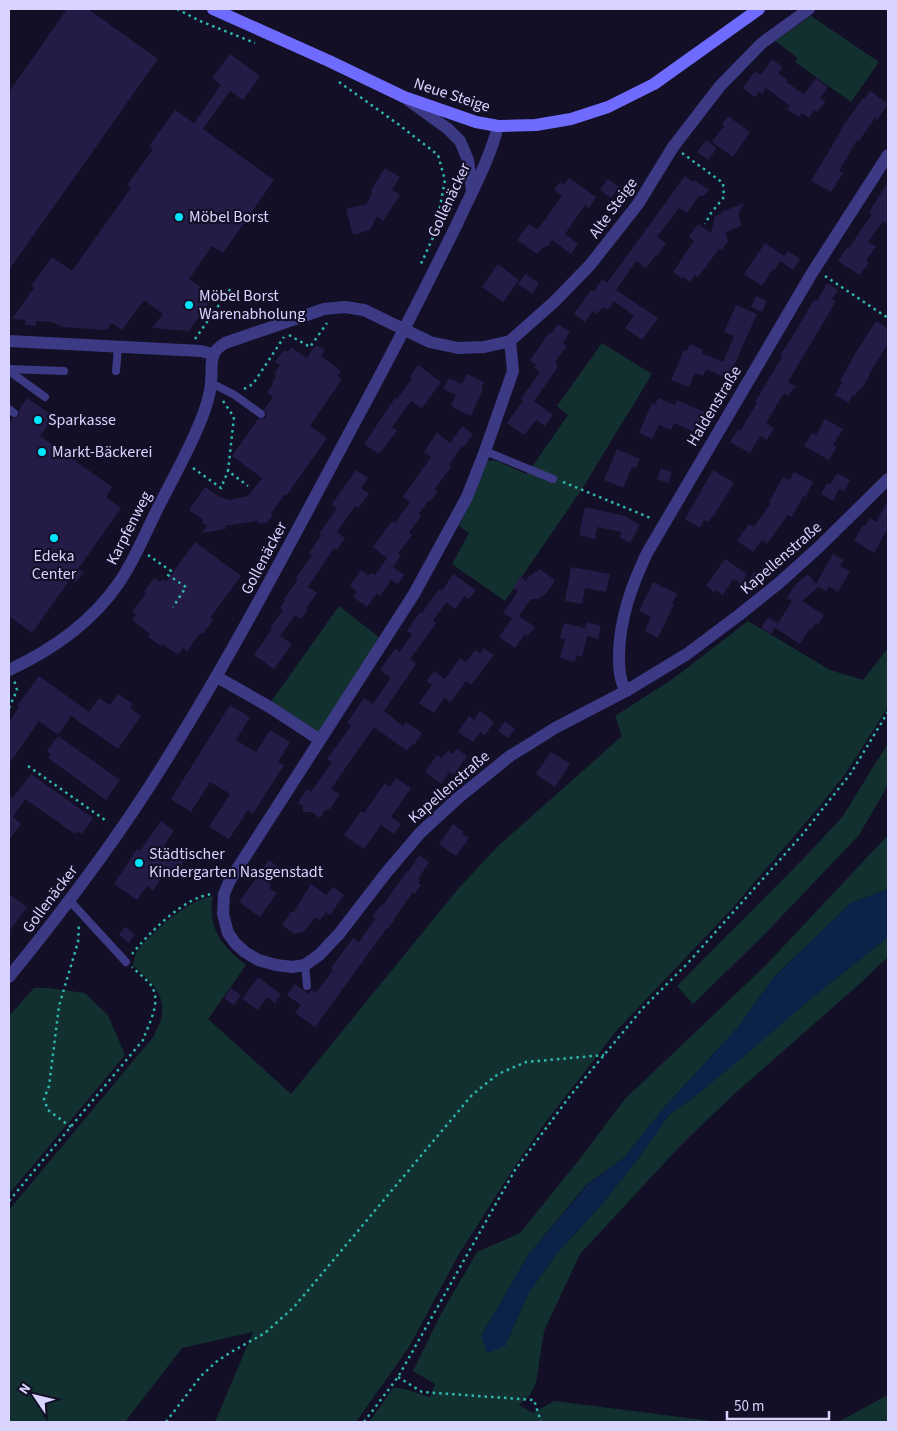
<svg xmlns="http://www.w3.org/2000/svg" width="897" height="1431" viewBox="0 0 897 1431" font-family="'Source Sans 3',sans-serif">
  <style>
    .green { fill: #12302f }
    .water { fill: #0c2248 }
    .building { fill: #241b47 }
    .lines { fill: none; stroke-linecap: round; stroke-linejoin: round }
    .path { stroke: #2fb8b0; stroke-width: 2.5; stroke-dasharray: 2.5 4; stroke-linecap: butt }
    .service { stroke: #3d3a85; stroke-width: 8 }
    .minor { stroke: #3d3a85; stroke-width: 12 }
    .tertiary { stroke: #3d3a85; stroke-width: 12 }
    .secondary { stroke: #6f6bff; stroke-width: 12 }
    .poi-dot { fill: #00e5ff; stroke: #130f26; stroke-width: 2 }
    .labels { text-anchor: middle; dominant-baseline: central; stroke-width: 4.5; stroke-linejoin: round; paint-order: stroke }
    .street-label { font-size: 16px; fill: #d9d4ff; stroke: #130f26 }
    .poi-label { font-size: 16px; fill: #d9d4ff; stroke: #130f26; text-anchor: start }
  </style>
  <rect width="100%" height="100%" fill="#130f26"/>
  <g class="green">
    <polygon points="811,16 879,62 851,102 795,62 798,58 775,41"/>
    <polygon points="602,343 652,374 582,489 505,601 452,564 469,533 459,526 473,496 487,461 494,460 527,474 568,415 557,406"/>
    <polygon points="339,606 384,641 320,740 268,706"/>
    <path d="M748 621 830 670 863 680 888 648V707L846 773 814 813 729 912 617 1030 545 1123 517 1163 459 1254 409 1347 356 1422H215L253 1332 182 1348 125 1422H9V1210L154 1036C156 1030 162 1021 162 1014 165 991 147 979 133 965 134 961 135 957 136 953 139 947 144 943 149 938 167 920 187 902 213 896 207 928 222 946 246 965L208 1019 291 1094 458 889 497 847 622 736 615 716 674 678Z"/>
    <polygon points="888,743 888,785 859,835 764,935 693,1004 677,986 806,856 843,816"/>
    <path d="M888 835V889L851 903 775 976 738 1027 662 1110 624 1158 587 1184 529 1254 481 1336 505 1346 528 1294 557 1253 604 1202 636 1161 670 1114 694 1097 814 996 888 937V957L855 988 732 1096 681 1145 580 1254 544 1331 536 1383 530 1395 519 1405 533 1413 554 1401 720 1422H369L393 1388C406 1387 418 1394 430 1397L435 1384 413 1371 441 1314 477 1252 520 1233 579 1160 625 1099 766 965Z"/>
    <polygon points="34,988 49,988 85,993 108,1015 125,1055 9,1194 9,1016"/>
    <polygon points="888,1395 888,1422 838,1422"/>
  </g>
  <polygon class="water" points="888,889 888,937 814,996 749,1052 694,1097 670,1114 636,1161 604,1202 557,1253 528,1294 505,1346 487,1353 481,1336 529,1254 588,1184 624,1158 662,1110 738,1027 775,976 851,903"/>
  <g class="building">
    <polygon points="67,9 88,9 158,59 9,270 9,92"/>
    <polygon points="230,54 260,76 243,100 230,91 203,129 274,180 223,253 212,246 189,279 214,296 189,331 152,328 163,314 144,300 122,330 112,323 107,330 62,327 52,322 36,321 36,326 25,325 25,320 12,319 34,288 31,286 52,257 72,271 131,188 127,185 153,149 149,146 175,110 194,123 221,85 212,78"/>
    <polygon points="772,59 783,67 778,73 788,80 786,82 804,94 816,78 828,87 820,98 826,101 817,112 814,110 809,118 802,113 799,117 787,109 790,106 766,88 762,94 759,91 755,97 743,88 755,71 761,75"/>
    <polygon points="870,91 888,104 877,120 875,118 859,141 857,140 839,171 843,173 831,192 811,181 842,129 841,129 863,98 864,99"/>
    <polygon points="728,116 750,132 733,157 712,142 724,126 722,124"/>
    <polygon points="706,140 717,148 708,160 697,152"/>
    <polygon points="385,168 400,177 392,190 400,195 383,221 377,216 370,230 353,235 346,209 366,204 372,194 371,190"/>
    <polygon points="685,176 692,182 694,180 709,190 704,196 699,196 687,213 679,208 657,237 666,243 657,256 656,255 646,268 636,261 616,290 658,318 642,340 625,328 634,316 614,301 608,310 603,307 597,314 593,311 585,322 574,314 591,290 594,291 602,279 607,283"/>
    <polygon points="569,178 596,197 589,208 585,205 565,234 578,244 571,254 552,240 548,246 542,248 537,254 517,240 529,224 537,229 541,225 562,196 554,190 560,182 564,185"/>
    <polygon points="608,179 619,187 611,198 600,190"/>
    <polygon points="888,182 888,225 883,221 868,242 876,247 866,260 869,262 860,275 838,261 847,247 849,248 872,214 869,212"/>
    <polygon points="744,203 738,215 742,225 725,233 728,241 722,250 719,249 698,277 695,275 690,282 683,277 682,279 673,272 694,241 689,237 698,224 711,233 715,216 721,214 721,212"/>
    <polygon points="765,243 784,256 788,251 800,259 793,270 780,261 774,271 772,270 762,286 744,274"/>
    <polygon points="498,264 519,280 503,302 482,287"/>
    <polygon points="525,274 539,283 532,294 518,284"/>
    <polygon points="827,283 838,290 832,299 836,301 788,382 795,386 788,396 784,393 766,423 774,428 767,440 760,436 750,453 730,442 738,429 740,431 757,403 755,402 782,357 780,356 795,332 814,300 817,301"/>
    <polygon points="756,296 767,301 762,312 751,307"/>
    <polygon points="736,305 757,314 728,379 706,369 703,376 695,373 689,387 671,380 684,350 687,351 690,344 703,350 702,353 723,362 734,336 724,332"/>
    <polygon points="876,321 888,329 888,344 869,374 870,374 862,389 860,388 855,396 853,395 848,403 835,395 842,382 840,381 856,352"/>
    <polygon points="558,324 570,332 563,343 567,346 555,362 558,367 534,401 553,415 545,426 536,420 524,435 507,423 523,401 521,399 540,372 534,368 536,365 530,360 549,333 551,334"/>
    <polygon points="316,345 325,350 321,356 341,371 337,376 342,379 310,426 327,438 287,495 285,494 271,513 273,515 268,522 258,524 257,521 225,526 226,529 202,533 207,526 202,522 203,520 189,510 205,487 220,497 230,500 248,496 262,478 232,456 258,419 263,419 266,417 266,412 264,410 273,397 267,393 273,384 272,383 276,376 274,374 280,365 275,362 284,350 288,352 291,347 307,358"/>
    <polygon points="418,365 441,382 422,408 411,401 392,427 397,431 379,454 364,444 395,398 397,399 412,379 410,377"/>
    <polygon points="467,374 484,382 481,388 483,389 471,416 451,406 456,395 443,389 449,378 462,384"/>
    <polygon points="27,398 54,416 40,436 112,487 106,497 121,508 78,569 83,572 76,582 71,578 32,633 9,616 9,424 13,418 19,416 19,410"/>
    <polygon points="658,398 675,405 677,400 705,412 696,433 674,423 671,430 659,425 652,439 639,433 652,403 655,405"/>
    <polygon points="825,419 843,429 833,445 837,446 829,460 804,446 812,433 816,435"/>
    <polygon points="462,426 473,434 464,447 462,446 449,465 451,467 435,489 438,491 431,500 428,501 419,514 421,516 409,533 412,535 398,554 401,556 393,567 404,575 398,584 391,580 380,596 377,593 367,607 353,597 357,592 350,586 361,570 369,576 371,573 375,575 387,558 373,547 392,521 395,523 410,502 403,497 431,457 424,452 437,433 450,443"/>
    <polygon points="617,449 640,459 636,468 632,467 623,488 604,480"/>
    <polygon points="661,468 672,472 668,483 657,479"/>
    <polygon points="356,470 368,478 361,488 369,494 358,508 355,506 337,532 345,538 337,550 334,548 308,587 317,593 306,608 308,610 301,619 295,615 280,636 292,644 274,669 254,655 272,629 270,628 283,610 280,608 285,601 284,599 298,579 296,578 312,555 309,553 321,535 319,534 337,508 332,504"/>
    <polygon points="713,470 734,483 713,517 712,516 708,522 704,520 700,528 685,519"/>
    <polygon points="794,472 813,482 805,497 803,496 792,517 788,515 767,544 762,540 753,552 737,541 749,524 754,527 771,503 769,502 783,477 790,480"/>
    <polygon points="837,473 850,480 844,491 839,489 833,501 821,494 827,483 831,484"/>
    <polygon points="888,500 888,528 874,553 854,541 863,525 865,526 870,518 876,522"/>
    <polygon points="585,507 625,516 640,525 630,543 620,537 621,532 597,527 595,539 579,535"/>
    <polygon points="195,542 241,576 210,618 213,620 203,634 200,633 187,651 183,648 178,655 162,644 161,646 148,637 150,634 132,620 136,615 132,612 146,593 144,592 154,578 160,582 163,579 166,582"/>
    <polygon points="833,554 844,560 840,566 850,571 838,592 829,586 826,591 818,587 802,601 824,615 818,625 816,623 812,629 810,628 800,644 775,628 792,601 787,598 795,585 808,574 816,584"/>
    <polygon points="725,559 747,574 741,584 733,579 723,595 716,590 714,592 706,586"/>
    <polygon points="571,567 610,574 606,592 585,588 582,604 565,601"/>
    <polygon points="539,569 555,580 546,594 538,599 531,599 519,616 535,627 528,636 525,634 515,648 499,637 512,618 503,613 518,591 513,588 520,576 526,581 530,575 532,575 535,571 537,572"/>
    <polygon points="754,572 764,579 757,590 746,583"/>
    <polygon points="453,574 476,590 469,599 465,596 455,609 446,602 433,621 436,623 410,659 416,664 384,711 403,726 406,722 422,733 414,745 412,744 407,751 374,727 331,789 340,794 330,809 325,810 320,818 311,812 303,812 303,806 298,803 307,789 311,792 332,762 327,759 351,726 347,723 364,698 373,704 391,678 380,670 395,649 400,652 412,634 407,631 420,612 422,613 439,589 442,591"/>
    <polygon points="653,582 677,594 672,603 674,604 658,638 645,631 651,617 639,611"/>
    <polygon points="768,617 778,623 771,634 761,628"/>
    <polygon points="587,622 601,626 598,639 587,636 582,657 577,655 575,662 560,658 565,639 560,638 564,623 585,628"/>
    <polygon points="484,648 494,655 471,685 466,681 451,702 444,698 434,713 419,703 432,685 427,681 434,671 445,679 460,658 466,662 475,650 480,653"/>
    <polygon points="39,676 89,712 99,698 110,705 118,694 133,704 130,708 141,716 118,749 71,716 58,735 39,721 9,764 9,722 19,707 17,706"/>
    <polygon points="230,705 250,717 236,740 256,752 270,730 290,742 278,762 284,765 263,798 253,814 248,810 229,839 209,827 230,794 210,782 191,812 171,799"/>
    <polygon points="480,711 494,722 485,735 480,732 473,742 458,732 469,716 474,720"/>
    <polygon points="505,721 515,729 508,738 498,731"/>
    <polygon points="58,736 120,780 106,800 48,758 51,754 47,751"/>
    <polygon points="457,749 467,756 454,775 449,772 441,784 425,772 437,755 442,758 448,750 453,754"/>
    <polygon points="551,752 570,764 555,787 536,774"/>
    <polygon points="31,774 93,818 82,834 78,831 75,834 25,799 13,817 21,824 9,840 9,795 13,798"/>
    <polygon points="396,778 411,788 391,817 401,824 394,834 381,825 364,849 344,835 361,811 364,813 385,783 390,787"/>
    <polygon points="161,821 174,831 164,845 185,859 176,873 168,868 153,891 147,886 137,900 114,884 137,849 140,851"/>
    <polygon points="453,824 464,832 462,834 469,838 456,856 439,844"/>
    <polygon points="419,855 429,862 418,879 420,880 418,883 421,885 415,894 413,892 394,919 395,919 388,929 387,928 315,1027 295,1013 301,1005 287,995 295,984 309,994 311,990 316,993 333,970 331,968 353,938 359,942 375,919 372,917 382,904 383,905 407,871 408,872"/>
    <polygon points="269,860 280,868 269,884 271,886 269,888 277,893 260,917 239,902"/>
    <polygon points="311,884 326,895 333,887 344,895 330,915 326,912 320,920 315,917 304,932 294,934 282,925 291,912 294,912"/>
    <polygon points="9,894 27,907 9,932"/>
    <polygon points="125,927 135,934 129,943 119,935"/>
    <polygon points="258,977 281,994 275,1003 267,997 258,1010 242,999"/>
    <polygon points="231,988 241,995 234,1005 224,998"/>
  </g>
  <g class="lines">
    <g class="path">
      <polyline points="177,9 200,21 255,43"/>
      <polyline points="339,82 398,124 438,155 445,180 435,233 420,266"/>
      <polyline points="682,153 723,183 724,197 711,213 705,224"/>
      <polyline points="825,276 888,318"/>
      <polyline points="289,335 310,347 327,323"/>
      <polyline points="195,339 231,288"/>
      <polyline points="244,389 253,384 284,337"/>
      <polyline points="223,401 234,417 228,471 248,486"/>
      <polyline points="193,468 221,488 228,471"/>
      <polyline points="563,482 653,519"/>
      <polyline points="148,555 171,571 168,575 186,587 173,607"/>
      <polyline points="9,708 17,690 14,680"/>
      <polyline points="28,766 108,822"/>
      <path d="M132 954C149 933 184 897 212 894"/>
      <polyline points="71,1127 48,1110 44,1099 49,1086 59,1006 78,942 79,925"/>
      <path d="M9 1201 143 1040C149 1023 163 1000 150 984 145 978 138 973 132 967"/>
      <polyline points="398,1377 422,1392 534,1400 541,1422"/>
      <polyline points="166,1422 201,1376 216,1362 231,1352 265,1333 294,1307 472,1095 498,1074 526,1062 604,1055"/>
      <polyline points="364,1422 398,1377 515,1170 570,1096 643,1008 687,964 802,835 851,773 888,712"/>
    </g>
    <g class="service">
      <polyline points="9,369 64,371"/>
      <polyline points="9,371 45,397"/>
      <polyline points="116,371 118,347"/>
      <polyline points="211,383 233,394 261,414"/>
      <polyline points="9,409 14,413"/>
      <polyline points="485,451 553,479"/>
      <polyline points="70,901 126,962"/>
      <polyline points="305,965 307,986"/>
    </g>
    <g class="minor">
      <polyline points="9,341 201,351 212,354"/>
      <polyline points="510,341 513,371 485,451 467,497 414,594 230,880 224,894 223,914 228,933 235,943 245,952 258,960 276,965 292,967 305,965 319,955 339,934 386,873 420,833 458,798 510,756 528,745 555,728 626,691 687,654 739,615 779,583 819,547 888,479"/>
      <path d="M9 670C50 651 91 623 118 584 136 559 147 528 162 500 176 472 193 443 204 412 207 403 211 392 211 382 213 364 207 354 225 343L324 309 345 307 364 310 430 342 458 348 484 347 510 341 554 302 590 265 638 204 673 147 720 86 762 43 809 9"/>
      <polyline points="217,677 268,706 320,740"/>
      <path d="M626 691C619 679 619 668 619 654 620 617 632 585 647 553L812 273 888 155"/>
    </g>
    <g class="tertiary">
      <polyline points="408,100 448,129 460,141 468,160 472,190"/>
      <path d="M9 977C66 907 121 834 168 757 241 640 303 518 368 398 399 340 429 281 458 222 472 191 490 159 498 126"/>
    </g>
    <polyline class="secondary" points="213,9 329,61 404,97 476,122 498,126 536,125 571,119 608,107 654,84 759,9"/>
  </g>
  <g class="poi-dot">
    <circle cx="179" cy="217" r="5"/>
    <circle cx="189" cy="305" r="5"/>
    <circle cx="38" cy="420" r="5"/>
    <circle cx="42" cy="452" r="5"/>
    <circle cx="54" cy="538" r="5"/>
    <circle cx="139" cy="863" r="5"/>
  </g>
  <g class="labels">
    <g class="street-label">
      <text transform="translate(452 95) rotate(18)">Neue Steige</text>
      <text transform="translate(449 200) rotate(-65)">Gollenäcker</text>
      <text transform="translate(613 208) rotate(-54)">Alte Steige</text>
      <text transform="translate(714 406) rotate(-59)">Haldenstraße</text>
      <text transform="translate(129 528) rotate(-63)">Karpfenweg</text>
      <text transform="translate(264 558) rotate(-62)">Gollenäcker</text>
      <text transform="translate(781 558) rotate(-41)">Kapellenstraße</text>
      <text transform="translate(449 787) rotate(-41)">Kapellenstraße</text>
      <text transform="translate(50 899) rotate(-53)">Gollenäcker</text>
    </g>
    <g class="poi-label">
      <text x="189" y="217">Möbel Borst</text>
      <text x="199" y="296">Möbel Borst<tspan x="199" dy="18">Warenabholung</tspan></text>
      <text x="48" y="420">Sparkasse</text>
      <text x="52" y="452">Markt-Bäckerei</text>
      <text x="54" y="556" text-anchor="middle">Edeka<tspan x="54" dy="18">Center</tspan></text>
      <text x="149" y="854">Städtischer<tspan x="149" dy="18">Kindergarten Nasgenstadt</tspan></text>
    </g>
  </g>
  <rect width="897" height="1431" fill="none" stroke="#d9d4ff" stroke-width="20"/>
  <g transform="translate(35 1396) rotate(305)" stroke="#130f26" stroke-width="4" paint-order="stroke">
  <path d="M0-4L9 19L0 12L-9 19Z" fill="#d9d4ff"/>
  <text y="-8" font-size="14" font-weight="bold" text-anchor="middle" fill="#d9d4ff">N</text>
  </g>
  <path d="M727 1411v8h102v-8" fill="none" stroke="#d9d4ff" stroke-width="2.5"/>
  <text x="734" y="1411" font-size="15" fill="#d9d4ff" stroke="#130f26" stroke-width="4" paint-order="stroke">50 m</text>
</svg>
